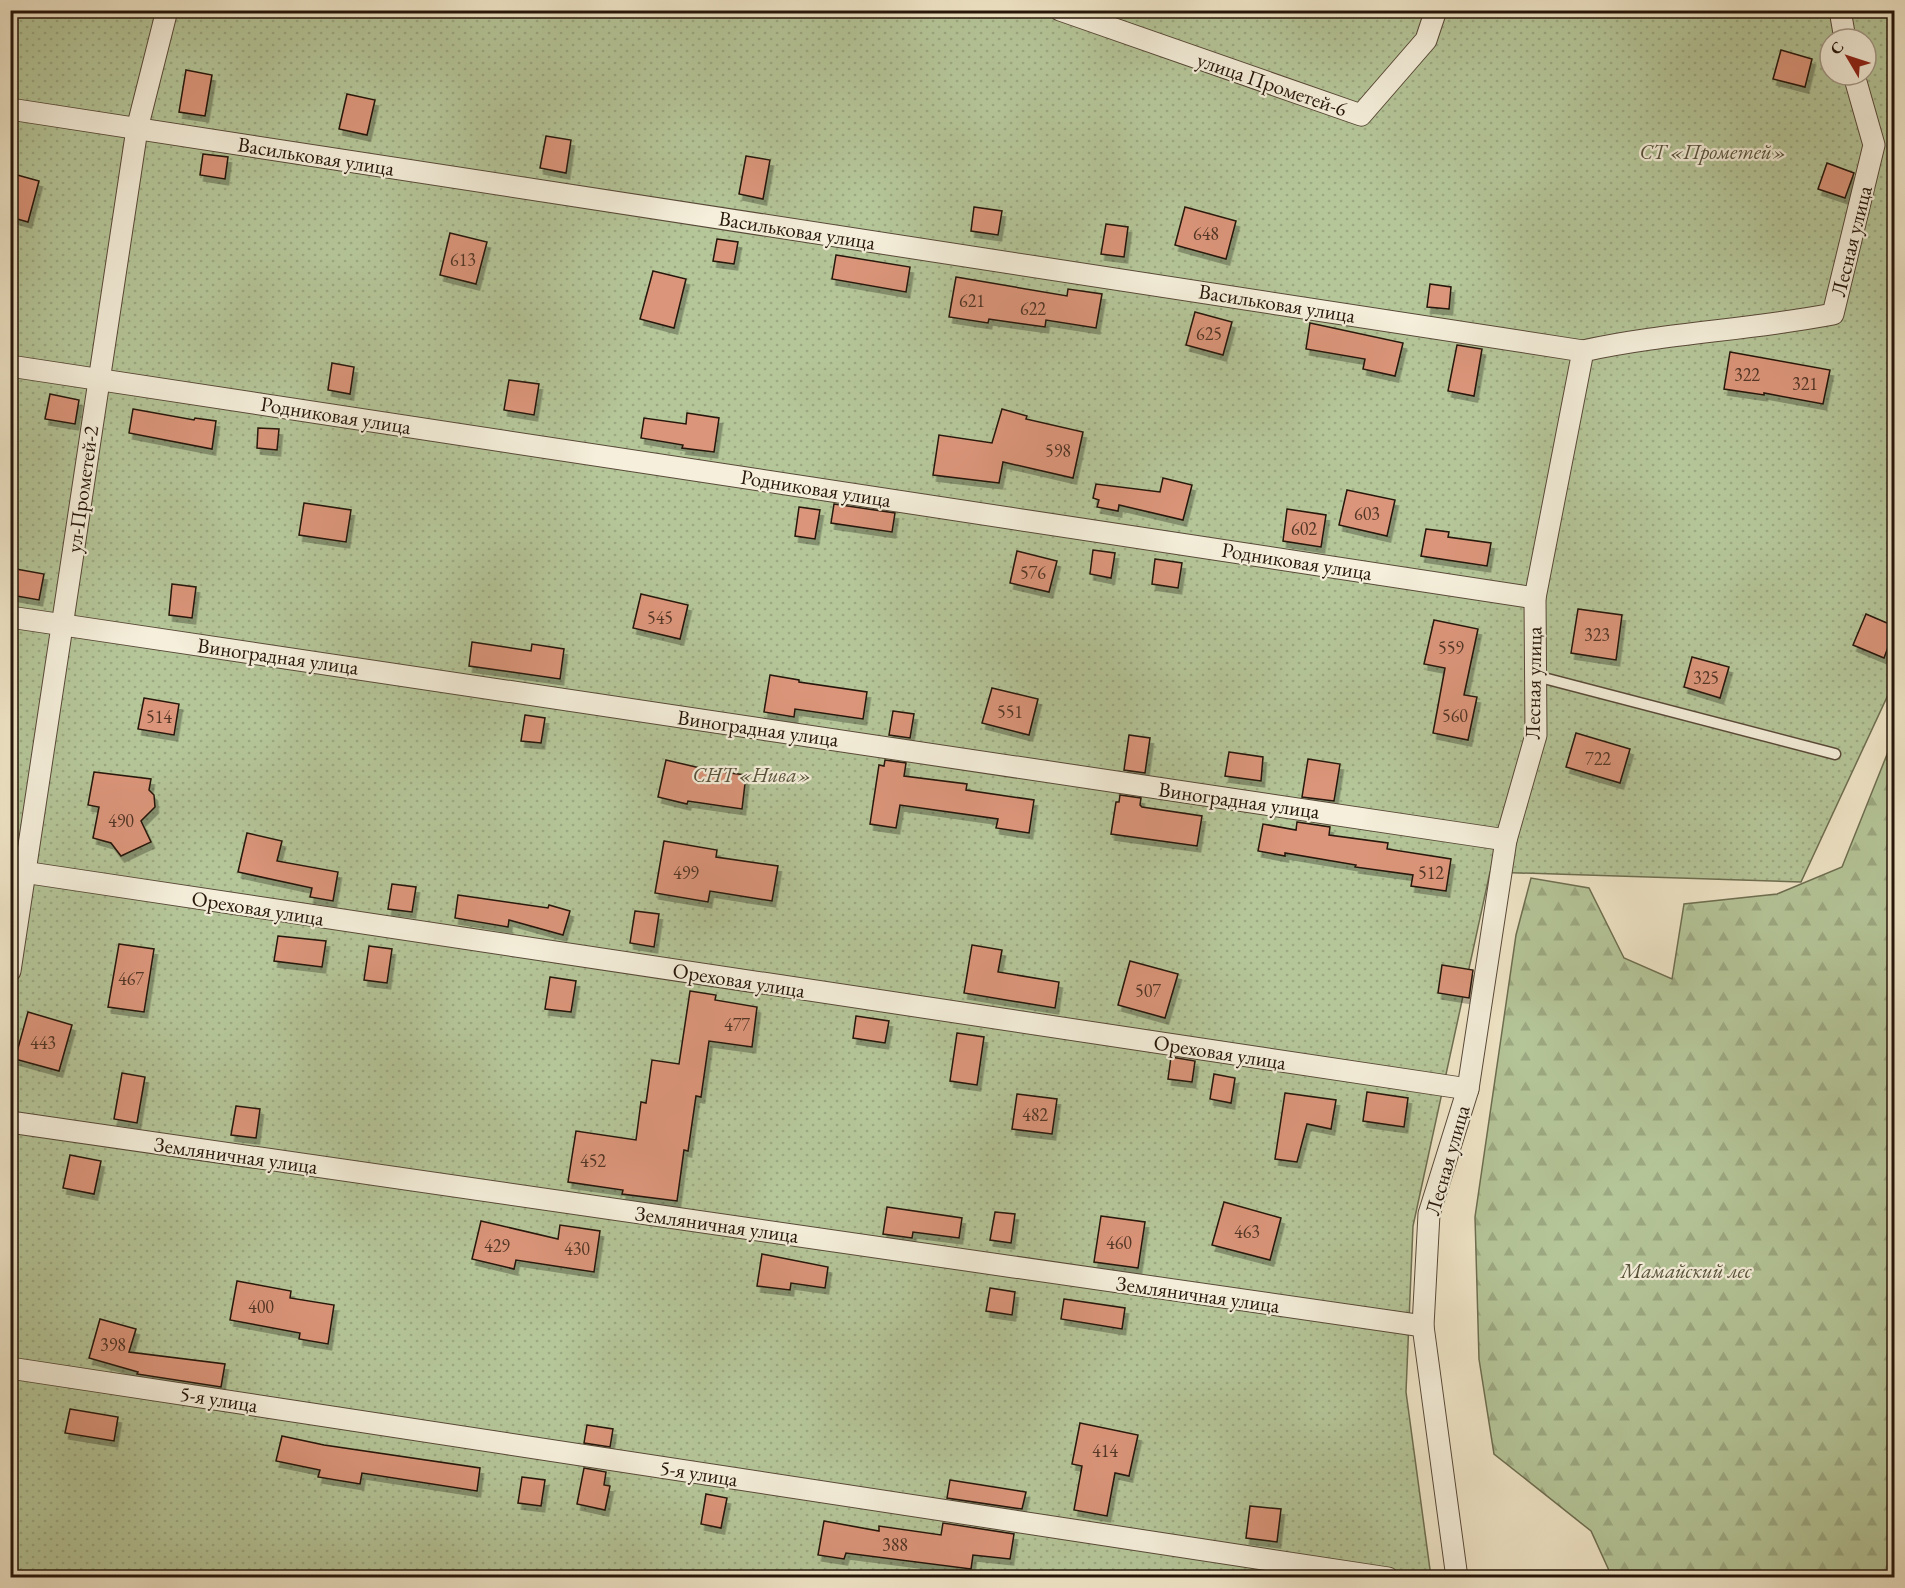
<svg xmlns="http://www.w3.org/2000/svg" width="1905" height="1588" viewBox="0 0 1905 1588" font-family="'EB Garamond',serif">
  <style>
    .forest { fill: url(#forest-firs); stroke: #6d6e51; stroke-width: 1.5 }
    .park { fill: url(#park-dots); stroke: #6d6e51; stroke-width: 1.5; fill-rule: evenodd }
    .building { fill: #db957a; stroke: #251509; stroke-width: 1.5; filter: url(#shadow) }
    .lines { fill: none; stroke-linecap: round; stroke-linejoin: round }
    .lane-casing { stroke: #584939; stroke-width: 13 }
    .street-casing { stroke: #584939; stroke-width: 23 }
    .lane { stroke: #f5efdb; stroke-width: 10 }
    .street { stroke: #f5efdb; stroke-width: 21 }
    .labels { text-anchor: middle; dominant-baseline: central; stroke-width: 4.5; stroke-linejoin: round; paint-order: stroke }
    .number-label { font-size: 18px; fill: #523525 }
    .street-label { font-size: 21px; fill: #251509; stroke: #f5efdb }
    .park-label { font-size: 21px; font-style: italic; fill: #57533b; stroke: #f5efdb }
  </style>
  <defs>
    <pattern id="forest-firs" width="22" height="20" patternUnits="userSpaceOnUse" patternTransform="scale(1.5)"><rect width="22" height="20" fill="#b5c699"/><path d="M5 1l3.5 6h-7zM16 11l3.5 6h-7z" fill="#9ca982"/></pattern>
    <pattern id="park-dots" width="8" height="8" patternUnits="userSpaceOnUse" patternTransform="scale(1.5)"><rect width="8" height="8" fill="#b5c699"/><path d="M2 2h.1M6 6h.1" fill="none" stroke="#9ca982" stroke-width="1.8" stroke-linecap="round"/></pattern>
    <filter id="shadow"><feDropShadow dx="3.5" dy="6" stdDeviation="0" flood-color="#0004"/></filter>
  </defs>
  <rect width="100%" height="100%" fill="#f0e6c8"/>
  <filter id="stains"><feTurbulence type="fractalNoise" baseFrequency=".00333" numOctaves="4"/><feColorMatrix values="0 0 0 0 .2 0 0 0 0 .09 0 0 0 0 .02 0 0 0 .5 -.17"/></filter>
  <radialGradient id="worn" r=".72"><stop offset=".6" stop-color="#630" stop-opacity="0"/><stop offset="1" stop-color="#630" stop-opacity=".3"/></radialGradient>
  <polygon class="forest" points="1894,737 1894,1577 1612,1577 1591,1531 1494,1454 1479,1359 1475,1217 1516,935 1531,878 1589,888 1624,958 1672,979 1684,904 1777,894 1842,867"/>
  <path class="park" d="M11 11H1894V682L1801 882 1490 872 1413 1226 1406 1392 1431 1577 11 1578ZM1830 39H1866V75H1830Z"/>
  <g class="building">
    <polygon points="1781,50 1812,59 1805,87 1773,79"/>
    <polygon points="186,70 212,75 205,116 179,112"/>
    <polygon points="347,94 375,100 367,135 339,129"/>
    <polygon points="546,136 571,140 566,173 540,168"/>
    <polygon points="203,154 228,157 225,179 200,175"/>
    <polygon points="746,156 770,160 763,199 739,194"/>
    <polygon points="1827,163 1854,173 1845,198 1818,189"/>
    <polygon points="10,173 39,181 28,222 10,217"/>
    <polygon points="974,207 1002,211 998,235 971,231"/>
    <polygon points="1185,207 1236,221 1226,259 1175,245"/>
    <polygon points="1106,224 1128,227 1124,257 1101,254"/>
    <polygon points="450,233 487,242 476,284 440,275"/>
    <polygon points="717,239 738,242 734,264 713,261"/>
    <polygon points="836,255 910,267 906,292 832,279"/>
    <polygon points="653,271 686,279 674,328 640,319"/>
    <polygon points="956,277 1067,296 1068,289 1102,294 1096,328 1046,320 1045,327 989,319 988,323 949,317"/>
    <polygon points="1430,284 1451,287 1449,309 1427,307"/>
    <polygon points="1195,312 1232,322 1223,355 1186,345"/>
    <polygon points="1310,323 1403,343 1395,376 1363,369 1365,359 1306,349"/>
    <polygon points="1457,345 1482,349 1474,396 1448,391"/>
    <polygon points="1730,352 1830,370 1823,404 1764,393 1764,395 1724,389"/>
    <polygon points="332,363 354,367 350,394 328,390"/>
    <polygon points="509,380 539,384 534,415 504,410"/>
    <polygon points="50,394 79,400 75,424 45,419"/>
    <polygon points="133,409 194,420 195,418 216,421 212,449 129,433"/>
    <polygon points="1002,409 1027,416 1026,419 1083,432 1073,478 1003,462 999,483 933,475 939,435 992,443"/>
    <polygon points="687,413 719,418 714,452 682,448 683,445 641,438 644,418 686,424"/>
    <polygon points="258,428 279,429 277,450 257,448"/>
    <polygon points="1163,478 1192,485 1183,520 1119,505 1118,511 1097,507 1099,500 1093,498 1096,484 1160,492"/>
    <polygon points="1347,490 1395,500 1387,536 1339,525"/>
    <polygon points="304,503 351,510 346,542 299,535"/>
    <polygon points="834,504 895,513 892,532 831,523"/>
    <polygon points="799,507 820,510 815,539 795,536"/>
    <polygon points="1287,509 1326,515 1321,547 1283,541"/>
    <polygon points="1426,529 1449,532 1448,537 1491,543 1487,566 1421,556"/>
    <polygon points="1093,550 1115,553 1111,578 1090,574"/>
    <polygon points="1017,551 1057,561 1049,592 1010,583"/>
    <polygon points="1155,559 1182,563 1178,588 1152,584"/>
    <polygon points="16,569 44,574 39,600 11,595"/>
    <polygon points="172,584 196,587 192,618 169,615"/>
    <polygon points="641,594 688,605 680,639 633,628"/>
    <polygon points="1578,609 1622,615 1616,660 1571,653"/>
    <polygon points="1866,614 1894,626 1894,631 1884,658 1853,645"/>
    <polygon points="1434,620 1478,629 1464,695 1477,697 1468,740 1433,733 1445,668 1424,664"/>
    <polygon points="472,642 531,651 532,644 564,649 560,679 469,666"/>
    <polygon points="1692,657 1729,667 1720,698 1684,687"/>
    <polygon points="770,675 799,680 799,682 867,692 863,719 795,709 794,717 764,712"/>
    <polygon points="992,688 1038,699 1029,735 982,723"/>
    <polygon points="144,698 179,704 174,735 138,729"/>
    <polygon points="893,711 914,714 910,738 889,735"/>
    <polygon points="525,715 545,718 541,743 521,741"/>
    <polygon points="1576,733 1630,749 1620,783 1566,767"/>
    <polygon points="1129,735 1150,738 1145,773 1124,770"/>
    <polygon points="1229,752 1263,757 1261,781 1225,776"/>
    <polygon points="1308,759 1340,764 1334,801 1302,797"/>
    <polygon points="666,760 713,771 746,775 742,809 688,801 687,804 658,797"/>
    <polygon points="885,760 906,763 904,776 967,784 966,790 1034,800 1029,833 996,828 998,819 900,805 896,828 870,824 879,765 884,766"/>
    <polygon points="94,772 151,779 149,790 154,795 155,807 141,821 151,842 121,856 111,843 93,838 99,807 88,805"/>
    <polygon points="1120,795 1141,798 1140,805 1142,807 1202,816 1197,846 1111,834 1116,802 1119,802"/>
    <polygon points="1297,822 1330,827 1329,835 1388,843 1387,849 1451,859 1446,891 1411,886 1413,875 1355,867 1356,865 1285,853 1285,856 1258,851 1263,824 1296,830"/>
    <polygon points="247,833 282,841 277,861 338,872 333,901 310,897 312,888 238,872"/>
    <polygon points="664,841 717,850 716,857 778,866 772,901 710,891 708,902 655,893"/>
    <polygon points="392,884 416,887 412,912 388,909"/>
    <polygon points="458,895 548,908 549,905 570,911 563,935 509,920 508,927 455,918"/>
    <polygon points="635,911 659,914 654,947 630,943"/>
    <polygon points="278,936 326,941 322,967 274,961"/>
    <polygon points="119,944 154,949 144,1012 108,1007"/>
    <polygon points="972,945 1002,950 998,972 1059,982 1055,1008 964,993"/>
    <polygon points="369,946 392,949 387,983 364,980"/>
    <polygon points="1130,961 1178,974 1165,1018 1118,1005"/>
    <polygon points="1442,965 1473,970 1469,998 1438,993"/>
    <polygon points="550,977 576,981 571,1012 545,1009"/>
    <polygon points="690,991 716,995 715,1000 757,1007 752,1047 709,1041 701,1097 696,1096 688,1151 684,1150 677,1201 622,1194 623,1190 568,1182 576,1131 636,1140 641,1102 646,1103 652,1060 679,1064"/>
    <polygon points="28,1012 72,1025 59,1071 15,1059"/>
    <polygon points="856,1016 889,1021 885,1043 853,1038"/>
    <polygon points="957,1033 984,1037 977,1085 950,1081"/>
    <polygon points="1171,1057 1195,1061 1192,1082 1168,1079"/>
    <polygon points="122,1073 145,1077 137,1123 114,1119"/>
    <polygon points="1214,1074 1235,1078 1231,1103 1210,1099"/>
    <polygon points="1367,1092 1408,1098 1404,1127 1363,1121"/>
    <polygon points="1285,1093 1336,1100 1331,1129 1307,1124 1297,1162 1275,1159"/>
    <polygon points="1017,1094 1057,1099 1052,1134 1012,1129"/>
    <polygon points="236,1106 260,1109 256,1138 231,1135"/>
    <polygon points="70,1155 101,1161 94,1194 63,1188"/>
    <polygon points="1224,1202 1281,1218 1270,1260 1212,1245"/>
    <polygon points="887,1207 962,1218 959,1238 913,1232 912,1238 883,1234"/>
    <polygon points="995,1212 1015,1214 1011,1243 990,1240"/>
    <polygon points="1101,1216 1145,1222 1138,1268 1094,1262"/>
    <polygon points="481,1221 558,1239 560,1225 600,1231 594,1272 516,1260 514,1269 472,1259"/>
    <polygon points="762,1254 828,1267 825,1288 791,1283 790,1290 757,1286"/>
    <polygon points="237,1281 291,1291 290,1298 334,1305 328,1344 299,1339 300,1333 230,1320"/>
    <polygon points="990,1288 1015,1292 1012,1315 986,1311"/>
    <polygon points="1064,1299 1125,1308 1122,1329 1061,1319"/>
    <polygon points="100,1319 136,1329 129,1352 225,1364 221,1387 137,1374 138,1372 89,1358"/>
    <polygon points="70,1409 118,1417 114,1441 65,1433"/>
    <polygon points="1080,1423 1138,1435 1129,1476 1115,1473 1107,1516 1074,1510 1082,1466 1072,1464"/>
    <polygon points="587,1425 613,1429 610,1447 584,1443"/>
    <polygon points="282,1436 324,1445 480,1468 477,1491 362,1473 360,1484 318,1477 320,1470 276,1461"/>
    <polygon points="584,1468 606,1472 604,1485 610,1486 605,1510 577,1504"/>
    <polygon points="522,1477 545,1480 541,1506 518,1503"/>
    <polygon points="950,1480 1026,1492 1022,1509 947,1498"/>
    <polygon points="706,1494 727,1498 721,1528 701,1524"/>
    <polygon points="1250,1506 1281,1509 1277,1542 1246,1538"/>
    <polygon points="824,1521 879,1531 879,1526 941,1535 943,1523 1014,1534 1010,1559 973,1555 971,1569 846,1553 844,1559 818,1555"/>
  </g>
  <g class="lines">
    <g class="lane-casing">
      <polyline id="lane" points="1536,676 1835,754"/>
    </g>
    <g class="street-casing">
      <g id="street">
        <polyline points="1060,10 1361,115 1426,40 1436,10"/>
        <polyline points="1840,10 1845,39"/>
        <polyline points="10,109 1583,351"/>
        <polyline points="10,366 1535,598"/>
        <polyline points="10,617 1506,840"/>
        <polyline points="10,870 1468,1089"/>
        <polyline points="10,971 137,129 167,10"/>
        <polyline points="10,1122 1423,1326"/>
        <polyline points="10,1368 1388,1578"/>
        <path d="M1457 1578 1423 1326 1429 1214 1468 1089 1506 840 1536 735 1535 598 1583 351C1665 333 1750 330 1833 314L1874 145 1854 75"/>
      </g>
    </g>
    <use href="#lane" class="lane"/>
    <use href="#street" class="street"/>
  </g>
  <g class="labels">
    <g class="number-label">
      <text x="1206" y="233">648</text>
      <text x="463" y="259">613</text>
      <text x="972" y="300">621</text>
      <text x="1033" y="308">622</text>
      <text x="1209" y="333">625</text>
      <text x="1747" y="374">322</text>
      <text x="1805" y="383">321</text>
      <text x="1058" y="450">598</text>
      <text x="1367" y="513">603</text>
      <text x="1304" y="528">602</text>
      <text x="1033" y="572">576</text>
      <text x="660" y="617">545</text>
      <text x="1597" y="634">323</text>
      <text x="1451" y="647">559</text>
      <text x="1706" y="677">325</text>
      <text x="1010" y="711">551</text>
      <text x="1455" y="715">560</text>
      <text x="159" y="716">514</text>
      <text x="1598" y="758">722</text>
      <text x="121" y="820">490</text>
      <text x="686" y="872">499</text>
      <text x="1431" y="872">512</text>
      <text x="131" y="978">467</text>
      <text x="1148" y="990">507</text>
      <text x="737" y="1024">477</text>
      <text x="43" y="1042">443</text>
      <text x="1035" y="1114">482</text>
      <text x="593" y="1160">452</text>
      <text x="1247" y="1231">463</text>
      <text x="1119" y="1242">460</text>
      <text x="497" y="1245">429</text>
      <text x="577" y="1248">430</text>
      <text x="261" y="1306">400</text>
      <text x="113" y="1344">398</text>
      <text x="1105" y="1450">414</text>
      <text x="895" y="1544">388</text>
    </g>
    <g class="street-label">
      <text transform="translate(1272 84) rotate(19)">улица Прометей-6</text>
      <text transform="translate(316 156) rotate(9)">Васильковая улица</text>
      <text transform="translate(797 230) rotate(9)">Васильковая улица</text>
      <text transform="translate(1851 241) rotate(-76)">Лесная улица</text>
      <text transform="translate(1277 303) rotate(9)">Васильковая улица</text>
      <text transform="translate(336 415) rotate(9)">Родниковая улица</text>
      <text transform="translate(816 488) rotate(9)">Родниковая улица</text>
      <text transform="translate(82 489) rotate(-82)">ул-Прометей-2</text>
      <text transform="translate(1297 561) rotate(9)">Родниковая улица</text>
      <text transform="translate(278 656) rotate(8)">Виноградная улица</text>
      <text transform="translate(1533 683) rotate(-89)">Лесная улица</text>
      <text transform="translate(758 728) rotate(8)">Виноградная улица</text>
      <text transform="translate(1239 800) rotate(8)">Виноградная улица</text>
      <text transform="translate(258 908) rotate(9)">Ореховая улица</text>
      <text transform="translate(739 980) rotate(9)">Ореховая улица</text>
      <text transform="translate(1220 1052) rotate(9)">Ореховая улица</text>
      <text transform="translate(236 1155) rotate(8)">Земляничная улица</text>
      <text transform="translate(1447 1160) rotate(-74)">Лесная улица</text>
      <text transform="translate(717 1224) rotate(8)">Земляничная улица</text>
      <text transform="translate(1198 1294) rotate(8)">Земляничная улица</text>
      <text transform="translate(219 1399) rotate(9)">5-я улица</text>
      <text transform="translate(699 1473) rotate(9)">5-я улица</text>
    </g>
    <g class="park-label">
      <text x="1713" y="151">СТ «Прометей»</text>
      <text x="752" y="774">СНТ «Нива»</text>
      <text x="1686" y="1270">Мамайский лес</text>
    </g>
  </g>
  <rect width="1905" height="1588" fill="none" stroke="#f0e6c8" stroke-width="36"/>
  <rect x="12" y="12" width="1881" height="1564" fill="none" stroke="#251509" stroke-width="3"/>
  <rect x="18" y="18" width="1869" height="1552" fill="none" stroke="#251509" stroke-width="1.5"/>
  <g transform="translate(1848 57) rotate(309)"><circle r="28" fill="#f5efdb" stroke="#a29887" stroke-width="1.5"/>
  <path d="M0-4.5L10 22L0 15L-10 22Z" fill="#8f2418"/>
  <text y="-9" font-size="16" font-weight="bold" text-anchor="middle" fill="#251509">С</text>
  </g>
  <rect width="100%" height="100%" filter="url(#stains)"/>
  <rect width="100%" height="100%" fill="url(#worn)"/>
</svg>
